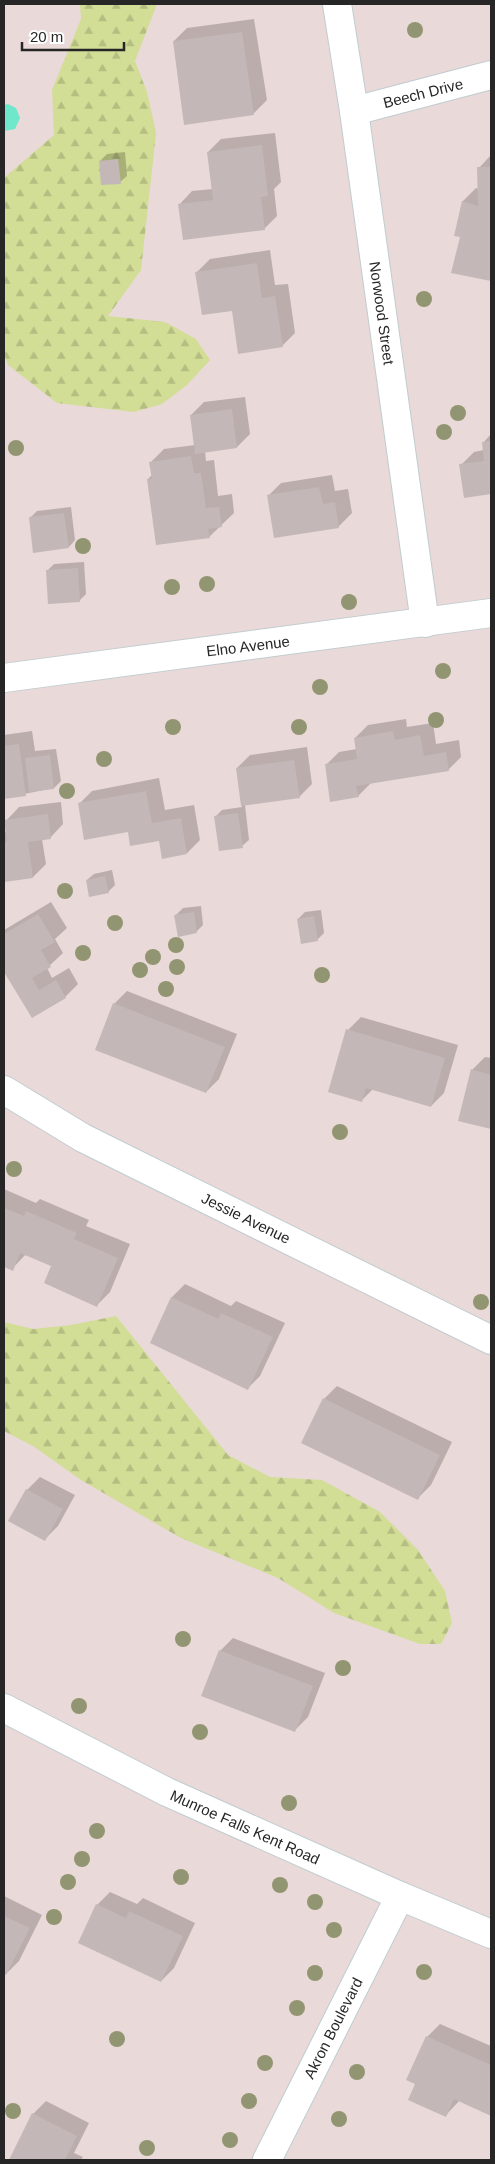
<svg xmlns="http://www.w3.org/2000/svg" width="495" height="2164" viewBox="0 0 495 2164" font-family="Helvetica,sans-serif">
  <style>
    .forest { fill: url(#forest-firs) }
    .water { fill: #6fe7ca }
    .shadow { fill: #0003 }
    .building { fill: #c3b8b7 }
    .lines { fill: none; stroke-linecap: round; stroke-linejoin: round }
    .street-casing { stroke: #c1ccd0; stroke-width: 30 }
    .secondary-casing { stroke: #c1ccd0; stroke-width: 30 }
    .street { stroke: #fff; stroke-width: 28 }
    .secondary { stroke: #fff; stroke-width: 28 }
    .tree { fill: #929571 }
    .labels { text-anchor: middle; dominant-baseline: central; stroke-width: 4.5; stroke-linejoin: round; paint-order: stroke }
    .street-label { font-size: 15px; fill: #262626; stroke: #fff }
  </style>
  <defs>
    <pattern id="forest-firs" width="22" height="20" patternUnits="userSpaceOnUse" patternTransform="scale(1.25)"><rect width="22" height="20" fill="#d2dd96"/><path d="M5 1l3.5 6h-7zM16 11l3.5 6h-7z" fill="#b4be81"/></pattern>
  </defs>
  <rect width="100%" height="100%" fill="#e9d9d8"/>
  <g class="forest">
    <polygon points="80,4 157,4 135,61 147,92 156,133 141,270 108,316 165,322 196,339 210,360 187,385 162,404 134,412 57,403 8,365 4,354 4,178 54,135 52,90 81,19"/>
    <polygon points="116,1316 228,1455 270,1477 322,1480 380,1512 418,1550 445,1591 452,1623 441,1644 420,1644 334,1613 278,1578 181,1538 81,1480 33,1446 4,1431 4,1322 33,1329 71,1325"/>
  </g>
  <polygon class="water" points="8,104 16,108 20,118 15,129 4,131 4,105"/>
  <g class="shadow">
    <polygon points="254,19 267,100 254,113 185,124 174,41 187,28"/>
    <polygon points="275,133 281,182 274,189 277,216 264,229 179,205 192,191 213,189 208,152 221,139"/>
    <polygon points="125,152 127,176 120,182 100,161 107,154"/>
    <polygon points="491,155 491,280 452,272 462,236 455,235 463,201 476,188 479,189 479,168"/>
    <polygon points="270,250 275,285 288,284 295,333 282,346 197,272 210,259"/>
    <polygon points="245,397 250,434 237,447 205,451 206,461 214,460 218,496 232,494 234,513 209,537 148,479 152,475 151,462 164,449 195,445 191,415 204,402"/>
    <polygon points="491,434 491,492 465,496 461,465 474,452 484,450 483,443"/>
    <polygon points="332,475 335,491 348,489 352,513 339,526 275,537 268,496 281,483"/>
    <polygon points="71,507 75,540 69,547 30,518 37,511"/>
    <polygon points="84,562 86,594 79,601 47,571 54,564"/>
    <polygon points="406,719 407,727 433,723 436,744 459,740 461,757 448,770 371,783 358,796 326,765 339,752 357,749 355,738 368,725"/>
    <polygon points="32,731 35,751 56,749 61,781 54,788 4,798 4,735"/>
    <polygon points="307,747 312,784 299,797 245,805 249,840 242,846 215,817 222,810 242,807 237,768 250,755"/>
    <polygon points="159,778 165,810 194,805 200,840 187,853 79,804 92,791"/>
    <polygon points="61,802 63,824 50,838 42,839 46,864 33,877 4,881 4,832 7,831 6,821 19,807"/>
    <polygon points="112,870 115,885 108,892 87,880 94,874"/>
    <polygon points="51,902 67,928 55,939 63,953 47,968 52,978 69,968 78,984 65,997 32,1016 4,970 4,930"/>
    <polygon points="201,906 203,925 196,932 176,915 183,908"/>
    <polygon points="321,910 324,933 317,940 298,919 305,912"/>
    <polygon points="127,991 237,1034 219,1079 206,1092 114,1004"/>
    <polygon points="361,1017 458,1045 444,1093 431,1106 373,1089 362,1100 348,1030"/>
    <polygon points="485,1057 491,1058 491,1128 459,1120 472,1070"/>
    <polygon points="4,1189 36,1203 40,1199 89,1220 86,1226 130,1244 110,1292 97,1305 53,1265 26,1254 12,1269 4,1266"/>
    <polygon points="185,1284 231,1306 236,1301 285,1323 260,1376 247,1389 152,1342 172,1297"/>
    <polygon points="337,1386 452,1442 431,1485 418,1498 324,1399"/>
    <polygon points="40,1477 75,1495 58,1526 45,1539 27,1490"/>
    <polygon points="233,1638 325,1673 308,1717 295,1730 220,1651"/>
    <polygon points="110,1892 137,1904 143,1898 195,1923 174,1968 161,1981 79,1942 97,1905"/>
    <polygon points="4,1896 42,1915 19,1961 6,1974 4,1973"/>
    <polygon points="440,2024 491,2046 491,2114 460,2100 446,2115 416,2083 427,2037"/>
    <polygon points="46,2101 89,2123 74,2153 83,2157 81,2160 11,2160 33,2114"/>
  </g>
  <g class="building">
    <polygon points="242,32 254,115 184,125 173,41"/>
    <polygon points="262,145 268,196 261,197 265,230 183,240 178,204 213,200 207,152"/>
    <polygon points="118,159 121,184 101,185 99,161"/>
    <polygon points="477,167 491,167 491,281 451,273 460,237 454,236 462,201 478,206"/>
    <polygon points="257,263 262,298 275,296 283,347 238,354 232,311 202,315 195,272"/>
    <polygon points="232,409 237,448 195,454 190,415"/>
    <polygon points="491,441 491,494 464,498 459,464 484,461 482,442"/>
    <polygon points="191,456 194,473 201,473 206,508 219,507 222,527 208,529 210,538 156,545 147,479 152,479 149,462"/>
    <polygon points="319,487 323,504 335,502 339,528 274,538 267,495"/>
    <polygon points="64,513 69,548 33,553 29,517"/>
    <polygon points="78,568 80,602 48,604 46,570"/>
    <polygon points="393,731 395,740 420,735 424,756 446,752 449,771 356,786 359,797 330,802 325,764 357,759 354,738"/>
    <polygon points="19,744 26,796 4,799 4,746"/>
    <polygon points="50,755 54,789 29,792 25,758"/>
    <polygon points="294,760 300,798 241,806 236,768"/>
    <polygon points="146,791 152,823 181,818 187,854 162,859 159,841 130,846 128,832 84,840 78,803"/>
    <polygon points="238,813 243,848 219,851 214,816"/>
    <polygon points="48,814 51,839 28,842 33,878 4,882 4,842 7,842 4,820"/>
    <polygon points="105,876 109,893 89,897 86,880"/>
    <polygon points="194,912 197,933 178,937 174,915"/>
    <polygon points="38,914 55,942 41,950 51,967 32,978 39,990 56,980 66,998 32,1018 4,972 4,934"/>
    <polygon points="314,916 318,941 301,944 297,919"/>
    <polygon points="113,1003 225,1047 206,1093 95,1050"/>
    <polygon points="346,1029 445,1058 431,1107 366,1088 362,1102 328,1092"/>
    <polygon points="471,1069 491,1075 491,1129 458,1121"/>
    <polygon points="4,1208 24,1216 26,1211 77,1233 74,1239 118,1258 97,1307 44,1283 51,1266 20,1253 13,1271 4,1267"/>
    <polygon points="171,1297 218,1319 221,1313 273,1337 248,1390 150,1343"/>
    <polygon points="323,1398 440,1455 418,1500 301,1443"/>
    <polygon points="26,1489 63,1509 45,1541 8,1521"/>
    <polygon points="219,1650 313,1686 295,1732 201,1696"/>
    <polygon points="96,1904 126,1918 129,1911 183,1936 161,1982 78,1943"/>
    <polygon points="4,1916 30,1928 6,1975 4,1974"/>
    <polygon points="426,2036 491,2065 491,2116 454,2099 446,2117 408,2100 415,2084 406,2080"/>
    <polygon points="32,2113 77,2136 65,2160 9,2160"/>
  </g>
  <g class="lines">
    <g class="street-casing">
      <g id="street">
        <polyline points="337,4 354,111 425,623"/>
        <polyline points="354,111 491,75"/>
        <polyline points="4,678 491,613"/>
        <polyline points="4,1090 83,1138 491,1340"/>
        <polyline points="267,2160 400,1896"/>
      </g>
    </g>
    <g class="secondary-casing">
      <polyline id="secondary" points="4,1708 167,1792 400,1896 491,1934"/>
    </g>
    <use href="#street" class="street"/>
    <use href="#secondary" class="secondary"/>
  </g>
  <g class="tree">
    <circle cx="415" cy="30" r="8"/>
    <circle cx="424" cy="299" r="8"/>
    <circle cx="458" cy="413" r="8"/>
    <circle cx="444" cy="432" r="8"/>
    <circle cx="16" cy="448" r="8"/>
    <circle cx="83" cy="546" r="8"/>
    <circle cx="207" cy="584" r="8"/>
    <circle cx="172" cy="587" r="8"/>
    <circle cx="349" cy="602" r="8"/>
    <circle cx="443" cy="671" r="8"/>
    <circle cx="320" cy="687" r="8"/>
    <circle cx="436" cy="720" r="8"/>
    <circle cx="173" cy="727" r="8"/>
    <circle cx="299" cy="727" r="8"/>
    <circle cx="104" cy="759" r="8"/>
    <circle cx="67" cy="791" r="8"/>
    <circle cx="65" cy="891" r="8"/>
    <circle cx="115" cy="923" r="8"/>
    <circle cx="176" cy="945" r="8"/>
    <circle cx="83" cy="953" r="8"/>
    <circle cx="153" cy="957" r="8"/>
    <circle cx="177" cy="967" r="8"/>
    <circle cx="140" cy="970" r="8"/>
    <circle cx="322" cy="975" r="8"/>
    <circle cx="166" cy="989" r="8"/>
    <circle cx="340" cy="1132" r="8"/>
    <circle cx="14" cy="1169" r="8"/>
    <circle cx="481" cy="1302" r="8"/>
    <circle cx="183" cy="1639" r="8"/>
    <circle cx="343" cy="1668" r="8"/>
    <circle cx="79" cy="1706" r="8"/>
    <circle cx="200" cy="1732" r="8"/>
    <circle cx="289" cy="1803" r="8"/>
    <circle cx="97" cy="1831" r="8"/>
    <circle cx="82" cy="1859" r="8"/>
    <circle cx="181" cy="1877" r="8"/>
    <circle cx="68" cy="1882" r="8"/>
    <circle cx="280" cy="1885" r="8"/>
    <circle cx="315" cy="1902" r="8"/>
    <circle cx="54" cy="1917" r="8"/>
    <circle cx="334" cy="1930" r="8"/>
    <circle cx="424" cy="1972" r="8"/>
    <circle cx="315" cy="1973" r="8"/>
    <circle cx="297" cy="2008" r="8"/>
    <circle cx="117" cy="2039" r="8"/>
    <circle cx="265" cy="2063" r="8"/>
    <circle cx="357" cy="2072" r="8"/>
    <circle cx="249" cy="2101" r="8"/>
    <circle cx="13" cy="2111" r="8"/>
    <circle cx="339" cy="2119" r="8"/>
    <circle cx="230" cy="2140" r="8"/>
    <circle cx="147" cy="2148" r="8"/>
  </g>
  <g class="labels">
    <g class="street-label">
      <text transform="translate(423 93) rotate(-14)">Beech Drive</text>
      <text transform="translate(382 313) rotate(82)">Norwood Street</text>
      <text transform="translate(248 646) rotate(-7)">Elno Avenue</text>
      <text transform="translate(246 1218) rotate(26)">Jessie Avenue</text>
      <text transform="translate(245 1827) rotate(24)">Munroe Falls Kent Road</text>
      <text transform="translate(333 2028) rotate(-63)">Akron Boulevard</text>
    </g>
  </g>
  <rect width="495" height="2164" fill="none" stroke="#262626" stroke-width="10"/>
  <path d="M22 42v8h102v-8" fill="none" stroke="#262626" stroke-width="2.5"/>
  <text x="30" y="42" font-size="15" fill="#262626" stroke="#ffffff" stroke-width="4" paint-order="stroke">20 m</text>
</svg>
